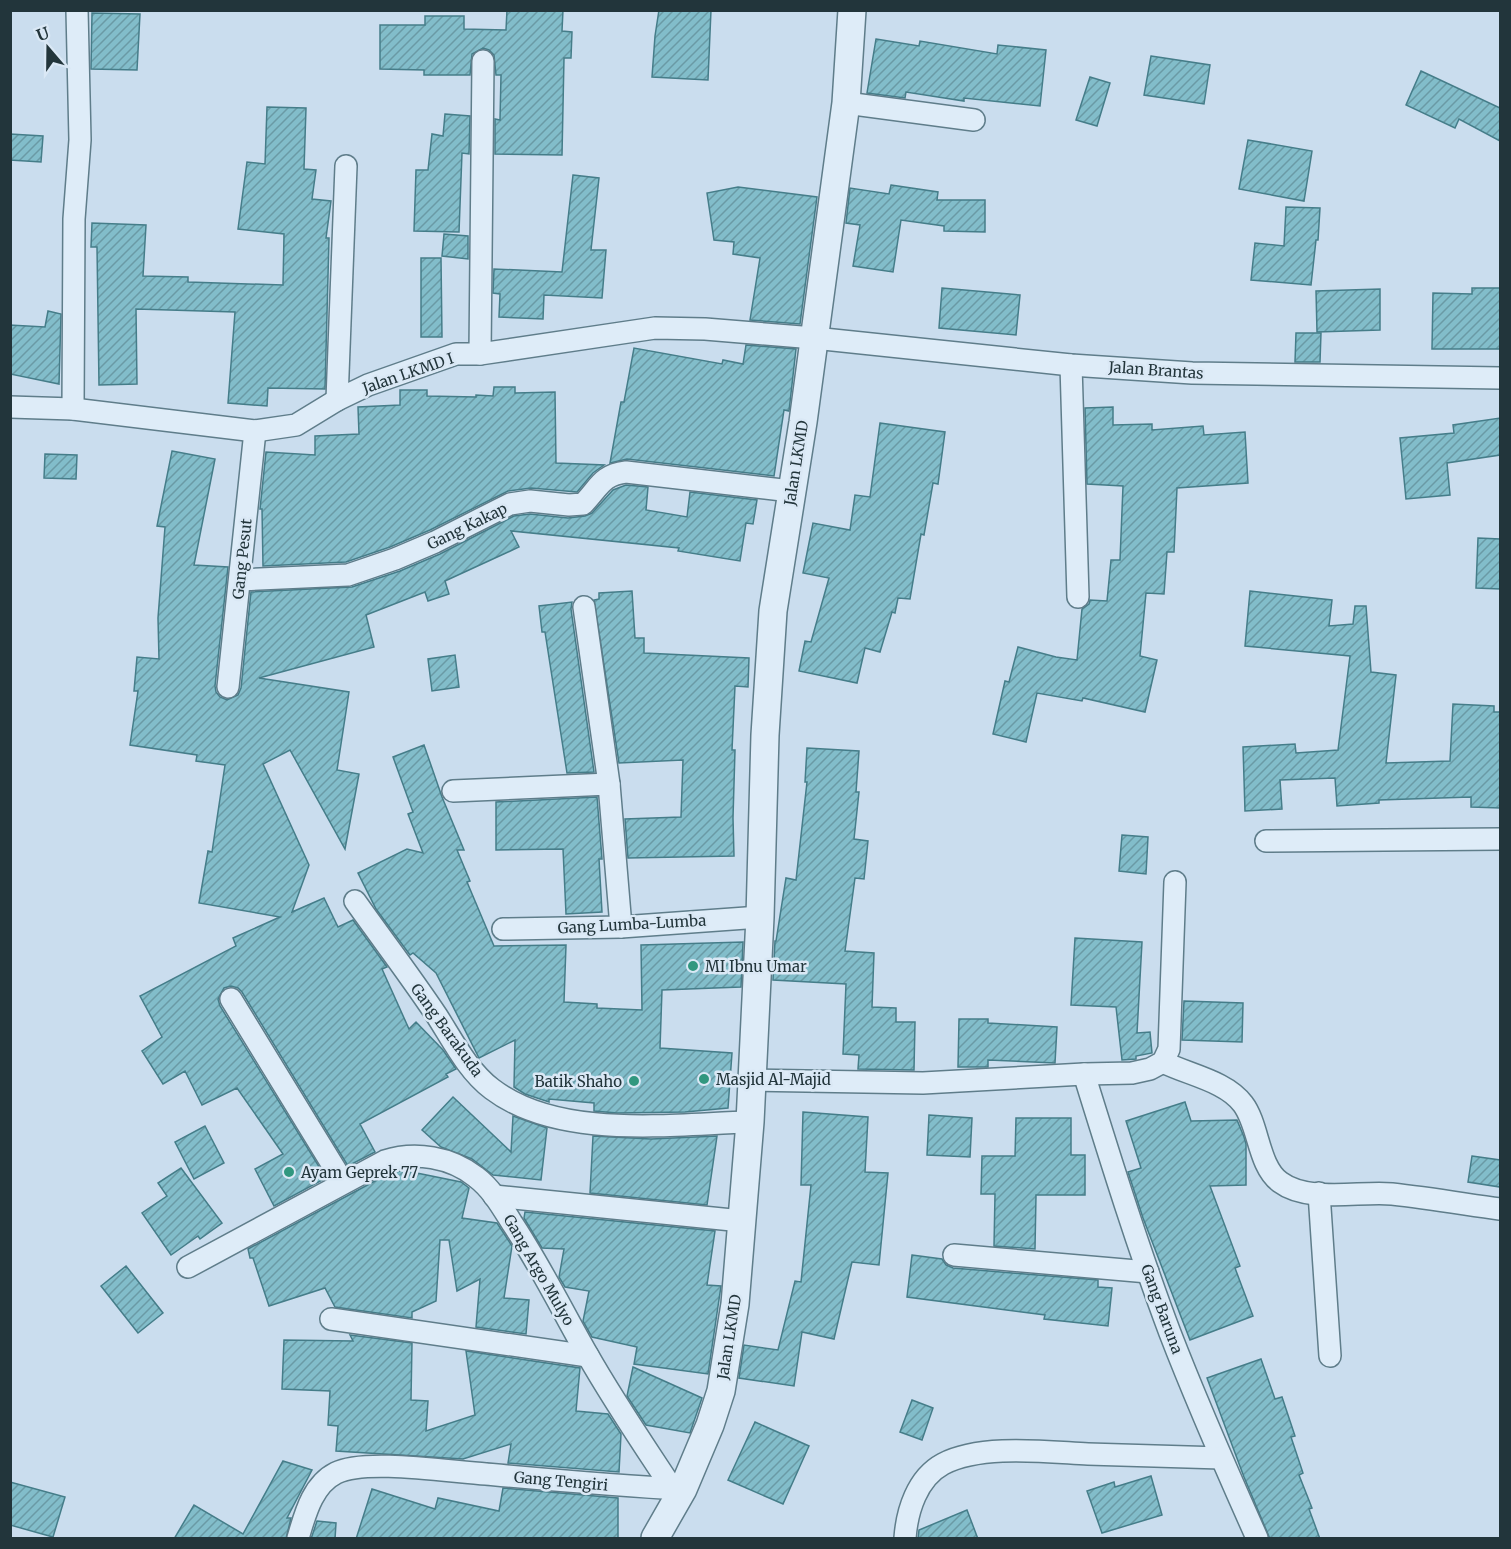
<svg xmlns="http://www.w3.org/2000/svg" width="1511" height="1549" viewBox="0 0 1511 1549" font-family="Merriweather,serif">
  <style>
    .building { fill: url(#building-hatch); stroke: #457d89; stroke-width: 1.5 }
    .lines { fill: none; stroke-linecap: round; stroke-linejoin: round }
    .minor-casing { stroke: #5f7d8a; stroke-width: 24 }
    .tertiary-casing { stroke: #5f7d8a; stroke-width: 30 }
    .minor { stroke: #deecf8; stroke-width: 21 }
    .tertiary { stroke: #deecf8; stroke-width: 27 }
    .poi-dot { fill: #31977f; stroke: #dae8f5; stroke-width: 2 }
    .labels { text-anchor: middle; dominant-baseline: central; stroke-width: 5; stroke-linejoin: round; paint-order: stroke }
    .street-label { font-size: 15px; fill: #22353b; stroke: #dae8f5 }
    .poi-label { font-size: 15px; fill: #22353b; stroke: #dae8f5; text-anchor: start }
  </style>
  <defs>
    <pattern id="building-hatch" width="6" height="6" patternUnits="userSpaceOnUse" patternTransform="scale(1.5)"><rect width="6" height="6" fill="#82bdca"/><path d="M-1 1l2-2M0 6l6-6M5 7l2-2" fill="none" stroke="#6a9aa5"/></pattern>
  </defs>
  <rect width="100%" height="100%" fill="#caddee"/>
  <g class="building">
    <polygon points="507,10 563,10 562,31 572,32 571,58 564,58 562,155 495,154 495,119 500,120 501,75 496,75 494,55 489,50 483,48 472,54 470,75 424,75 424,70 380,69 380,25 425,25 425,16 464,16 464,29 506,30"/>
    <polygon points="659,10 711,10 708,80 652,77 655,36"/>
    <polygon points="92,13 140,14 137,70 91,69"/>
    <polygon points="876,39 919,46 920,41 997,54 998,45 1046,50 1040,106 964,98 964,101 906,92 905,98 867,93"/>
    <polygon points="1151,56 1210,65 1204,104 1144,95"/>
    <polygon points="1421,71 1500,108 1500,141 1459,119 1455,128 1406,105"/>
    <polygon points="1090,77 1110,83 1097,126 1076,120"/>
    <polygon points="267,107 306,108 304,169 316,170 312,199 331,201 326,238 329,238 325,389 268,388 267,406 228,403 235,312 136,309 137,384 99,385 97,247 91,247 92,223 146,225 143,276 188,277 188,282 283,285 284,234 238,229 247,162 265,164"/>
    <polygon points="445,114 470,116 469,154 462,153 459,232 414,231 416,170 428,170 432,134 443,136"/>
    <polygon points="10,134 43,136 41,162 10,160"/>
    <polygon points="1248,140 1312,151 1304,201 1239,189"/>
    <polygon points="573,175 599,178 591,250 606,250 602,298 544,295 543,319 499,317 500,294 493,293 494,269 562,272"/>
    <polygon points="891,185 938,192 937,200 985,200 985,232 944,231 944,226 901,220 893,272 853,266 860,225 846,223 850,188 889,194"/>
    <polygon points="738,187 817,197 800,324 750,320 760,258 733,254 734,242 714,240 707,193"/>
    <polygon points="1286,207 1320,208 1318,240 1316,240 1311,285 1251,280 1255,243 1284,246"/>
    <polygon points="444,234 468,236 468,259 442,256"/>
    <polygon points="421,258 441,258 442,337 421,337"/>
    <polygon points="942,288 1020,295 1016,335 939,328"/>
    <polygon points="1472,288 1500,288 1500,349 1432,349 1433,293 1472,294"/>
    <polygon points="1380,289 1380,330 1317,332 1316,291"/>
    <polygon points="48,311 61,314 59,384 10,374 10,325 45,327"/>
    <polygon points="1296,333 1321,333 1320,362 1295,362"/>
    <polygon points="746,345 796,349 789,411 784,410 774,476 627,459 610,463 621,402 624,402 634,348 722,364 723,360 743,364"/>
    <polygon points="494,387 515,387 515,393 555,392 556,463 604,465 593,473 577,492 531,488 508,491 430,530 390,547 346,562 263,566 262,509 260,509 266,452 315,455 315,436 359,434 358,407 400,405 400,390 427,390 427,396 476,397 476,395 493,396"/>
    <polygon points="1113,407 1113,425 1152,424 1152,430 1203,426 1204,435 1245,432 1248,483 1177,488 1174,552 1167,552 1164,594 1146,593 1140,656 1157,660 1145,712 1083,698 1082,701 1037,693 1026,742 993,734 1005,681 1009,682 1018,647 1056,657 1077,660 1082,609 1089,604 1090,600 1107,601 1111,560 1120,560 1123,486 1087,484 1085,408"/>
    <polygon points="1500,418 1500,455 1447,463 1450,495 1406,499 1400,438 1454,433 1453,425"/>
    <polygon points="880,423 945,432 938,484 933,483 924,535 921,534 910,599 898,598 895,613 892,612 880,652 865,648 857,683 799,671 805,641 811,642 829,578 803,573 813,523 850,530 855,495 870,497"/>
    <polygon points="172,451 215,459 194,565 228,567 215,686 216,692 220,697 227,700 238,695 241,688 251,592 352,587 400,571 440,554 514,516 530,514 568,518 585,516 592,513 613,490 626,485 648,487 646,510 687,517 690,492 757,500 753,524 746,523 740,561 678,551 679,548 511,531 519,547 445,581 449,594 428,601 425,592 366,615 374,647 259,678 349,692 337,770 359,774 345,849 290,750 263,764 309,865 292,912 324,898 338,927 353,920 387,967 382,969 409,1029 416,1022 443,1050 456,1069 446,1074 448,1077 360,1124 375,1152 348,1166 242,992 238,988 231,986 224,988 218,999 220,1006 326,1178 274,1206 255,1169 283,1154 237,1088 202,1105 185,1071 163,1084 142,1051 162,1037 140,996 236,946 233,938 280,917 199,903 208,851 212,852 225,765 196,761 197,755 130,745 138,691 134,691 137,657 159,659 158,618 165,527 157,526"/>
    <polygon points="45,454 77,455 76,479 44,478"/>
    <polygon points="1478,538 1500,539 1500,589 1476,588"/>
    <polygon points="632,591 635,638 644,638 644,653 749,658 748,687 735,686 732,750 735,750 733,818 734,856 628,858 625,819 681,817 683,760 619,763 594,600 599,599 599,593"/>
    <polygon points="1250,591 1332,600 1329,626 1353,624 1355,606 1366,606 1371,672 1396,675 1386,763 1450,761 1453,704 1494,706 1494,712 1500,712 1500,808 1471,807 1471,797 1379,800 1379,803 1337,806 1335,778 1280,780 1282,809 1245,811 1243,747 1295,744 1296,753 1338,750 1350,656 1245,646"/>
    <polygon points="572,602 571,609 594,772 567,773 545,632 542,632 539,606"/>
    <polygon points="455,655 459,687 432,691 428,659"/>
    <polygon points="424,745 442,797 464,850 457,850 470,881 467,882 494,946 566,945 564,1002 597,1004 597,1008 642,1010 641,945 743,942 741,987 662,990 660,1048 732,1053 728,1108 685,1112 617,1113 594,1111 594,1103 549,1099 549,1102 525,1094 514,1087 515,1040 479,1058 436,973 413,953 410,955 376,909 358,873 407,849 423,853 408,814 413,812 393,757"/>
    <polygon points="807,748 859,751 856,792 859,792 854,839 868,841 864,879 855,878 845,951 874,953 872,1007 896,1008 896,1022 915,1022 914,1070 858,1069 859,1055 843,1054 846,984 773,980 775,941 776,941 786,878 796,880 807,782 805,782"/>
    <polygon points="597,797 602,859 599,859 602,912 566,914 563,849 496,850 496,802"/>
    <polygon points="1122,835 1148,837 1146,874 1119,871"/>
    <polygon points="1075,938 1142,942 1137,1033 1150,1032 1152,1053 1136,1056 1136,1059 1122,1060 1116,1007 1071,1005"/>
    <polygon points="1184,1001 1243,1003 1242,1042 1182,1040"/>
    <polygon points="959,1019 988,1019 988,1023 1057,1027 1055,1063 988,1060 988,1067 958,1067"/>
    <polygon points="453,1097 511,1152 513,1116 547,1128 541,1180 493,1175 472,1159 441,1147 422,1130"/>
    <polygon points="1185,1102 1191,1121 1237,1120 1244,1137 1246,1144 1246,1185 1210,1186 1240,1266 1235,1268 1253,1316 1190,1340 1143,1218 1128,1172 1141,1168 1126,1121"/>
    <polygon points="803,1112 868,1117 865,1172 888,1173 879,1265 852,1262 834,1339 802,1332 794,1386 739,1378 744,1345 778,1350 795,1281 801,1282 811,1185 801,1185"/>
    <polygon points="929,1115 972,1118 970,1157 927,1155"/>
    <polygon points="1016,1118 1071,1118 1071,1155 1085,1155 1085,1195 1036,1195 1035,1249 994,1246 995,1194 981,1194 982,1156 1015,1156"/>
    <polygon points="205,1126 224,1163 194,1179 175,1142"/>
    <polygon points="593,1136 651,1139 717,1136 707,1205 590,1193"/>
    <polygon points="1472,1156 1500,1160 1500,1187 1468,1182"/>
    <polygon points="181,1168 222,1223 200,1239 198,1236 171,1255 142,1213 167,1196 158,1183"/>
    <polygon points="402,1170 461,1182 469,1188 462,1218 497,1223 512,1246 504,1298 529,1300 526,1334 476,1327 480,1279 457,1291 449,1240 440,1240 436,1301 412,1312 412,1318 335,1307 325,1288 269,1306 253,1258 250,1258 248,1249 388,1174 389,1175"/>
    <polygon points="525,1212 715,1231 707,1285 721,1286 708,1374 634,1364 637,1347 592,1337 583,1321 589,1291 565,1287 559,1277 564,1249 542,1248 524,1218"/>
    <polygon points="912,1255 942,1259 946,1265 953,1268 1098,1280 1098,1287 1112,1288 1108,1326 1044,1319 1045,1315 907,1297"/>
    <polygon points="126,1266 163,1313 138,1333 101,1286"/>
    <polygon points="350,1335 412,1343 411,1400 428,1401 426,1431 475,1415 466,1351 580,1368 576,1411 608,1414 621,1434 619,1472 508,1463 511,1444 463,1459 336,1451 338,1426 328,1425 330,1391 282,1389 284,1340 353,1341"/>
    <polygon points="1261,1359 1275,1399 1282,1397 1295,1436 1291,1437 1303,1473 1299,1475 1312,1508 1309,1509 1320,1539 1270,1539 1244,1477 1207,1378"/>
    <polygon points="633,1367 702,1398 690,1433 646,1425 627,1396"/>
    <polygon points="912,1400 933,1408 922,1440 900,1432"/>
    <polygon points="755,1422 809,1446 783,1504 728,1480"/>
    <polygon points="283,1461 312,1470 287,1518 291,1518 286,1539 174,1539 194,1505 243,1534"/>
    <polygon points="1151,1476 1162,1515 1102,1533 1087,1491 1114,1482 1115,1487"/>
    <polygon points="10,1482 65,1497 53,1537 10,1525"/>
    <polygon points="503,1488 618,1498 618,1538 356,1539 372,1489 435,1509 438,1498 499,1511"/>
    <polygon points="967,1510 978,1539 918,1539 919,1530"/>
    <polygon points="317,1521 336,1523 335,1539 311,1539"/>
  </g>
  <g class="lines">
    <g class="minor-casing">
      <g id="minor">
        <polyline points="846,103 974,120"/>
        <polyline points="480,354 483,61"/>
        <polyline points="1071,365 1078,597"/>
        <polyline points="337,400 346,166"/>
        <polyline points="10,407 73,409 255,431 296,425 337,400 368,385 456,354 480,354 655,328 705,329 814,338 1071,365 1192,373 1500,378"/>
        <polyline points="73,409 74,219 80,140 77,10"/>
        <path d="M240 580 348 575 395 559 435 542 510 504 530 501 569 505 583 504C599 488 601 475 626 472L791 491"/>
        <polyline points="584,607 609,784"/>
        <polyline points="228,687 255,431"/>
        <polyline points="453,791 609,784 621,927"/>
        <polyline points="1266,841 1500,839"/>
        <path d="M355 901C382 939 411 977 437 1016 453 1041 468 1071 492 1089 559 1140 671 1124 750 1122"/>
        <polyline points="503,929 621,927 760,917"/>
        <polyline points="231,999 343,1182"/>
        <path d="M1163 1062C1189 1075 1226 1081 1243 1104 1259 1125 1258 1166 1280 1182 1308 1203 1359 1191 1392 1194 1428 1198 1464 1204 1500 1209"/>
        <path d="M1084 1074C1111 1161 1138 1248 1170 1333 1197 1403 1227 1471 1257 1538"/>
        <polyline points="752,1080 923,1083 1084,1074 1132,1073 1150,1069 1163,1062 1169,1049 1175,882"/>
        <polyline points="1319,1193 1330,1356"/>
        <polyline points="494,1196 742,1221"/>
        <polyline points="954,1255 1148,1272"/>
        <path d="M188 1267 385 1161C415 1151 451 1157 476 1177 492 1189 502 1207 512 1223 540 1265 562 1310 587 1354 613 1400 643 1444 672 1488"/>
        <polyline points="331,1319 588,1356"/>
        <path d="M298 1538C305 1515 312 1485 336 1473 365 1458 451 1472 486 1474 552 1480 617 1486 683 1489"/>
        <path d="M905 1538C907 1511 917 1478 943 1464 981 1444 1046 1452 1088 1454 1132 1455 1177 1457 1221 1458"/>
      </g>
    </g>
    <g class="tertiary-casing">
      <polyline id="tertiary" points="655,1538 683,1489 710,1425 721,1391 735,1304 750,1122 760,917 765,735 773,611 803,422 846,103 852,10"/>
    </g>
    <use href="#minor" class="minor"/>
    <use href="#tertiary" class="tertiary"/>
  </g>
  <g class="poi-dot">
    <circle cx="693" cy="966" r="6"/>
    <circle cx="704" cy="1079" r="6"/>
    <circle cx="634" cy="1081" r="6"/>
    <circle cx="289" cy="1172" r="6"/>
  </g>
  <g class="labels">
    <g class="street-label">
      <text transform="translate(1156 370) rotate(4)">Jalan Brantas</text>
      <text transform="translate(408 373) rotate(-19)">Jalan LKMD I</text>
      <text transform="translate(796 463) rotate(-81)">Jalan LKMD</text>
      <text transform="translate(467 526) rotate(-26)">Gang Kakap</text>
      <text transform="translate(242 559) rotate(-84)">Gang Pesut</text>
      <text transform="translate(632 924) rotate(-3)">Gang Lumba-Lumba</text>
      <text transform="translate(447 1030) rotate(54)">Gang Barakuda</text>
      <text transform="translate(539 1270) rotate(60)">Gang Argo Mulyo</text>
      <text transform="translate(1162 1309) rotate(70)">Gang Baruna</text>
      <text transform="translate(729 1337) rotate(-81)">Jalan LKMD</text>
      <text transform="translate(561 1481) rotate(5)">Gang Tengiri</text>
    </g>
    <g class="poi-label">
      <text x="705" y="966">MI Ibnu Umar</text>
      <text x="716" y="1079">Masjid Al-Majid</text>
      <text x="622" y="1081" text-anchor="end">Batik Shaho</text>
      <text x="301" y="1172">Ayam Geprek 77</text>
    </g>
  </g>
  <rect width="1511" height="1549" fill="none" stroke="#22353b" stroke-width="24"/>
  <g transform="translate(48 48) rotate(340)" stroke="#dae8f5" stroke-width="4.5" paint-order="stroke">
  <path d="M0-4.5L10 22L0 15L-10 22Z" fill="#22353b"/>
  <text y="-9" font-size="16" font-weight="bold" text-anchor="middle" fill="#22353b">U</text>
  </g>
</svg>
